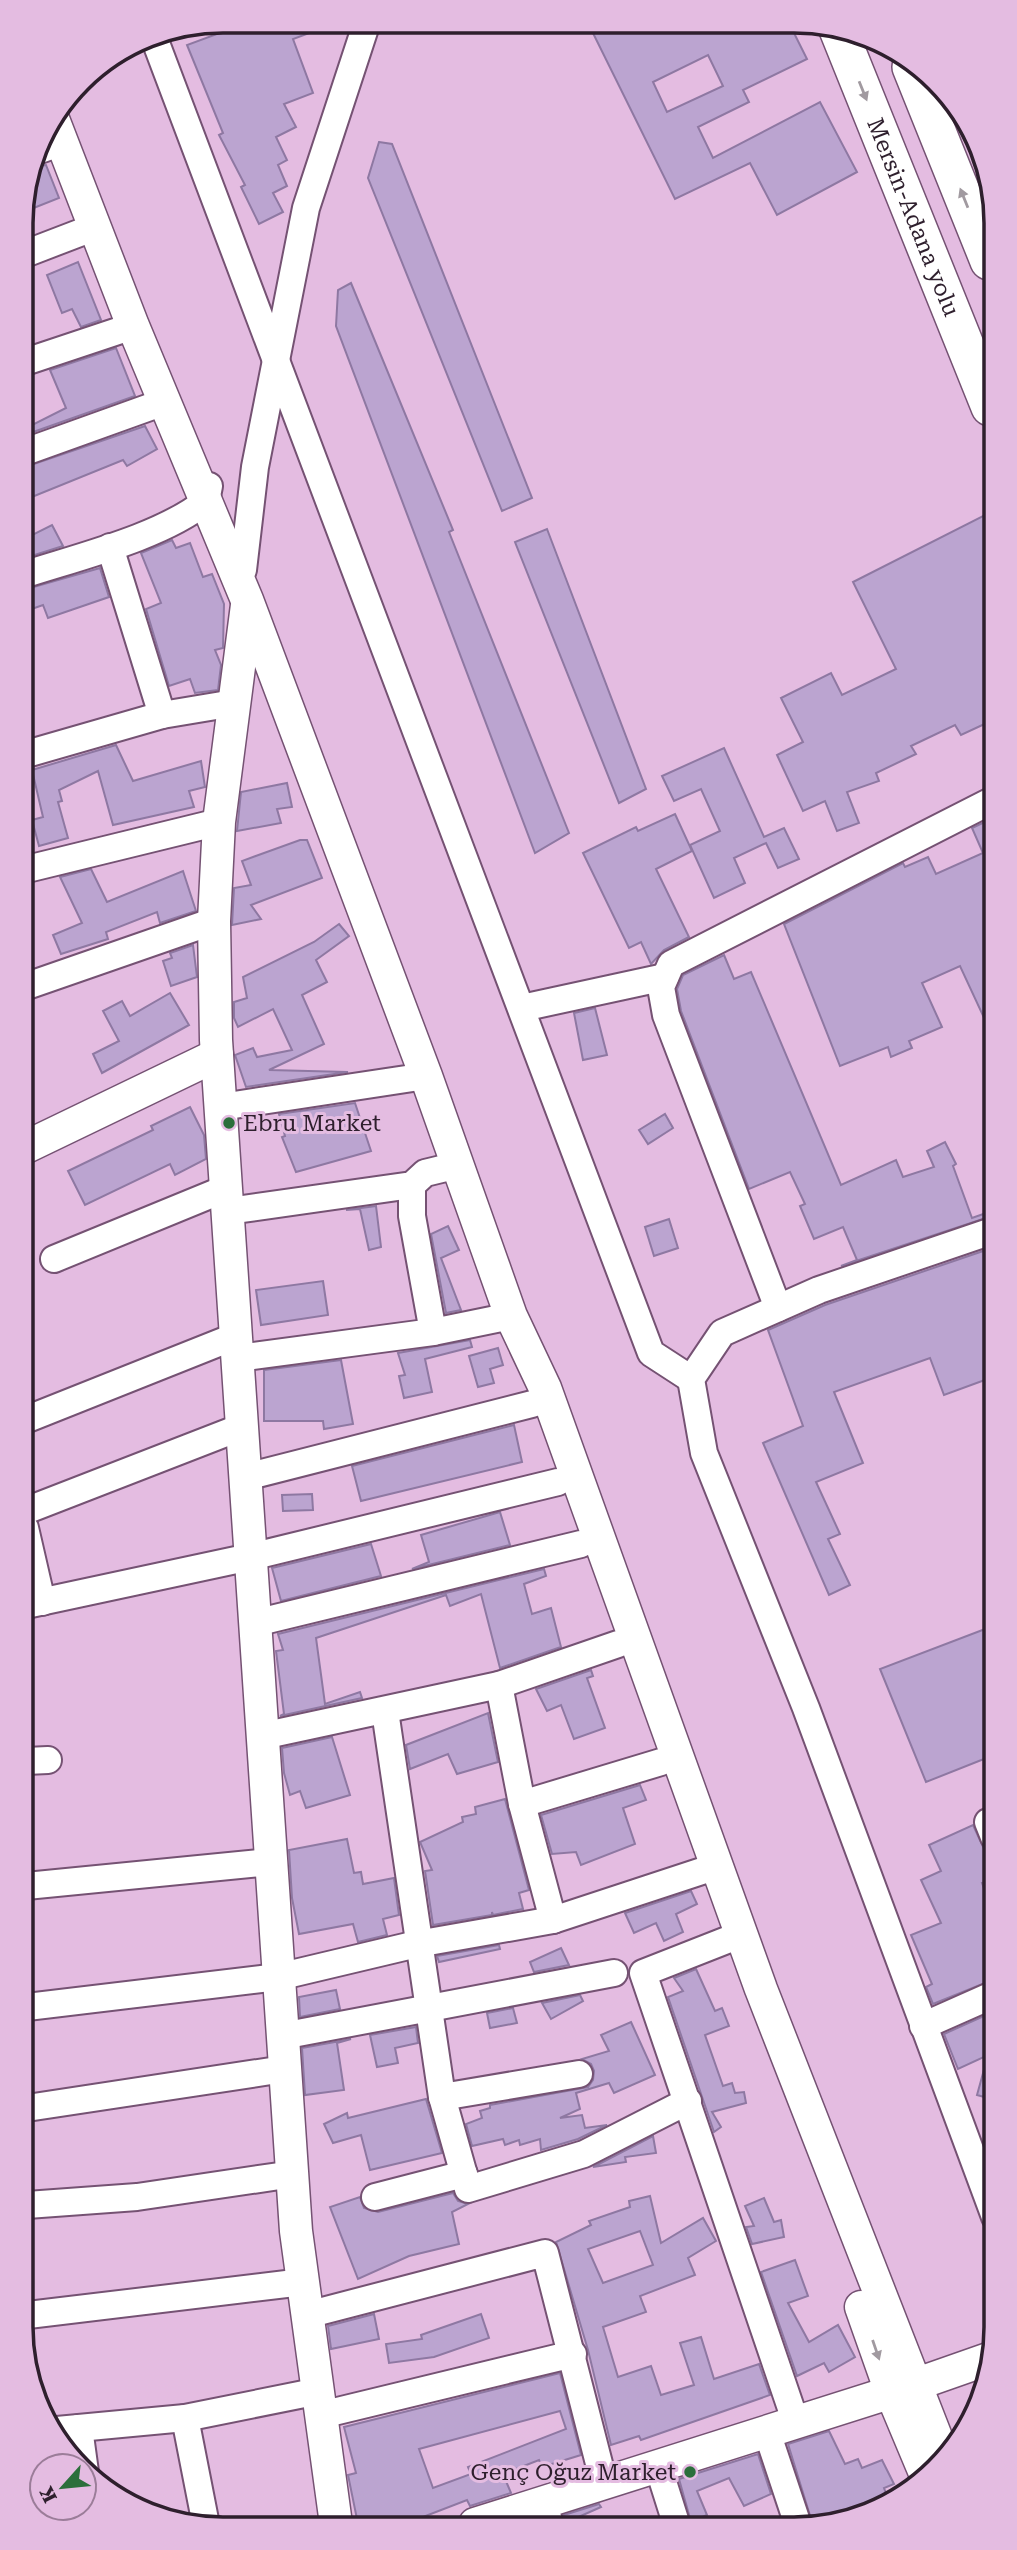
<svg xmlns="http://www.w3.org/2000/svg" width="1017" height="2550" viewBox="0 0 1017 2550" font-family="'Roboto Serif',serif">
  <style>
    .building { fill: #bba4d0; stroke: #8e78a2; stroke-width: 2; fill-rule: evenodd }
    .lines { fill: none; stroke-linecap: round; stroke-linejoin: round }
    .minor-casing { stroke: #755273; stroke-width: 30 }
    .major-casing { stroke: #755273; stroke-width: 35 }
    .highway-casing { stroke: #755273; stroke-width: 40 }
    .minor { stroke: #fff; stroke-width: 26 }
    .major { stroke: #fff; stroke-width: 32 }
    .highway { stroke: #fff; stroke-width: 37 }
    .oneway { fill: #a19aa0 }
    .poi-dot { fill: #2b6f3b; stroke: #e4bce1; stroke-width: 2.5 }
    .labels { text-anchor: middle; dominant-baseline: central; stroke-width: 6; stroke-linejoin: round; paint-order: stroke }
    .street-label { font-size: 23px; fill: #2e1f2d; stroke: #e4bce1 }
    .poi-label { font-size: 23px; fill: #2e1f2d; stroke: #e4bce1; text-anchor: start }
    .rim { fill: none; stroke: #2e1f2d; stroke-width: 3.5 }
  </style>
  <rect width="100%" height="100%" fill="#e4bce1"/>
  <g class="building">
    <polygon points="252,21 336,23 293,39 313,93 284,104 296,127 276,137 287,160 278,165 287,186 273,193 283,212 259,224 241,187 245,185 219,135 223,133 187,45"/>
    <path d="M588 23 790 25 807 59 743 90 749 102 698 127 713 158 820 102 857 172 777 215 750 163 675 199ZM708 55 723 86 667 112 653 82Z"/>
    <polygon points="379,142 392,144 532,498 502,511 368,178"/>
    <polygon points="46,165 59,198 21,213 33,166"/>
    <polygon points="78,262 101,320 81,327 72,309 62,313 47,275"/>
    <polygon points="351,283 453,530 449,532 569,833 535,853 336,326 338,290"/>
    <polygon points="116,348 135,396 22,436 22,430 66,408 50,370"/>
    <polygon points="145,426 157,449 127,466 123,460 22,501 22,468"/>
    <polygon points="985,515 990,525 991,660 984,663 991,679 991,721 961,735 955,725 911,746 916,754 876,773 879,781 847,792 859,823 837,831 825,801 803,811 777,755 803,742 781,698 831,673 842,695 896,669 853,582"/>
    <polygon points="52,525 63,546 22,559 22,540"/>
    <polygon points="547,529 646,789 619,803 515,542"/>
    <polygon points="172,540 176,548 190,543 203,577 212,574 224,604 223,648 215,650 221,665 218,690 195,693 190,679 169,686 146,609 161,603 141,553"/>
    <polygon points="100,568 109,597 48,618 43,605 23,612 23,590"/>
    <polygon points="116,745 133,781 201,761 205,787 189,791 194,807 113,825 98,771 59,790 62,801 58,802 68,838 39,846 32,820 43,817 32,770"/>
    <polygon points="724,748 764,837 784,828 799,859 778,868 766,843 734,858 745,883 714,898 690,845 720,831 701,789 674,801 662,776"/>
    <polygon points="287,783 292,807 277,809 281,823 237,831 241,792"/>
    <polygon points="675,814 692,851 656,869 689,937 664,950 651,964 641,942 629,948 583,853 636,827 638,831"/>
    <polygon points="991,819 992,1035 960,966 922,983 942,1027 909,1041 912,1048 891,1057 888,1047 840,1066 784,924 903,863 905,867 928,857 936,874 983,853 972,828"/>
    <polygon points="300,840 307,840 322,878 251,905 261,919 232,925 234,888 251,885 242,861"/>
    <polygon points="91,869 107,902 183,871 196,911 160,923 157,912 106,932 108,939 61,954 53,935 82,923 60,877"/>
    <polygon points="339,924 349,936 316,960 327,982 302,995 324,1044 269,1070 348,1072 246,1087 235,1055 253,1048 257,1057 292,1050 273,1009 238,1027 234,1018 234,1002 247,998 243,977 314,942"/>
    <polygon points="193,945 197,977 171,986 163,961 172,958 170,953"/>
    <polygon points="724,955 734,979 751,972 841,1185 896,1160 903,1177 934,1167 927,1151 945,1142 956,1164 953,1166 972,1218 992,1211 992,1216 841,1266 857,1260 843,1227 814,1239 800,1206 805,1204 790,1172 749,1189 681,1011 677,989 683,975"/>
    <polygon points="170,993 189,1025 102,1073 93,1054 119,1041 103,1011 122,1001 130,1016"/>
    <polygon points="595,1008 607,1055 583,1060 574,1013"/>
    <polygon points="355,1103 371,1151 296,1172 282,1137 285,1136 279,1114"/>
    <polygon points="190,1107 204,1135 206,1159 175,1175 170,1164 85,1205 68,1171 153,1130 151,1126"/>
    <polygon points="665,1114 673,1128 648,1144 639,1130"/>
    <polygon points="376,1206 381,1247 369,1250 360,1209 346,1210"/>
    <polygon points="669,1219 678,1248 654,1256 645,1227"/>
    <polygon points="448,1226 459,1250 441,1258 461,1310 446,1313 431,1234"/>
    <polygon points="992,1248 993,1377 944,1395 930,1358 834,1392 863,1463 816,1482 840,1534 828,1539 850,1585 829,1595 763,1443 803,1426 768,1330 825,1305"/>
    <polygon points="323,1281 328,1315 261,1325 256,1290"/>
    <polygon points="470,1340 472,1347 425,1359 432,1392 404,1398 399,1376 405,1375 398,1353"/>
    <polygon points="498,1348 503,1365 490,1369 494,1383 478,1387 469,1356"/>
    <polygon points="341,1360 353,1424 324,1429 323,1421 264,1421 264,1370"/>
    <polygon points="514,1425 522,1462 361,1501 352,1466"/>
    <polygon points="312,1494 313,1510 283,1511 282,1495"/>
    <polygon points="500,1512 510,1545 412,1569 429,1562 421,1535"/>
    <polygon points="371,1544 381,1576 281,1601 272,1568"/>
    <polygon points="544,1569 546,1576 524,1584 532,1614 551,1608 561,1647 500,1668 481,1594 450,1606 446,1595 316,1638 325,1704 360,1692 362,1698 280,1716 284,1714 276,1651 283,1650 278,1634"/>
    <polygon points="993,1626 994,1755 926,1782 880,1669"/>
    <polygon points="591,1670 593,1676 587,1678 605,1728 574,1739 561,1705 547,1711 536,1689"/>
    <polygon points="488,1713 498,1762 457,1774 448,1754 410,1769 406,1745"/>
    <polygon points="332,1737 350,1795 306,1808 300,1791 290,1795 284,1773 282,1748"/>
    <polygon points="640,1785 646,1800 623,1808 635,1844 581,1865 576,1852 552,1854 541,1815"/>
    <polygon points="505,1799 529,1890 519,1893 523,1909 493,1915 492,1912 492,1915 433,1925 425,1871 432,1870 420,1842 463,1822 462,1817 476,1814 475,1807"/>
    <polygon points="973,1825 984,1849 994,1852 994,1880 982,1883 994,1917 995,1979 933,2004 926,1987 932,1984 911,1935 941,1923 921,1880 941,1871 929,1845"/>
    <polygon points="347,1839 354,1873 361,1872 363,1884 394,1878 399,1915 383,1919 387,1935 358,1942 353,1924 299,1934 292,1898 289,1850"/>
    <polygon points="691,1891 697,1904 676,1914 683,1932 664,1941 656,1923 634,1933 625,1913"/>
    <polygon points="499,1945 500,1949 439,1962 437,1956"/>
    <polygon points="561,1948 569,1965 534,1972 530,1962"/>
    <polygon points="696,1969 715,2011 722,2008 729,2026 705,2035 723,2086 732,2083 735,2093 744,2092 746,2103 712,2112 721,2127 714,2132 668,1997 683,1991 674,1978"/>
    <polygon points="336,1990 340,2009 300,2017 299,1997"/>
    <polygon points="580,1995 583,2001 551,2019 542,2003"/>
    <polygon points="513,2008 517,2023 490,2028 487,2013"/>
    <polygon points="995,2011 995,2100 977,2095 988,2055 958,2069 944,2034"/>
    <polygon points="631,2022 655,2075 614,2093 609,2083 576,2093 580,2109 560,2118 582,2115 585,2128 607,2125 578,2139 541,2150 540,2139 520,2145 519,2140 505,2145 503,2139 472,2146 466,2124 482,2118 480,2111 490,2108 490,2105 588,2087 593,2080 594,2071 591,2064 582,2059 609,2051 601,2035"/>
    <polygon points="416,2027 418,2043 395,2048 398,2063 377,2067 370,2035"/>
    <polygon points="351,2039 337,2043 344,2090 305,2095 302,2048"/>
    <polygon points="426,2099 442,2153 370,2170 361,2135 333,2143 324,2124 347,2113 348,2118"/>
    <polygon points="653,2136 656,2153 625,2157 626,2162 593,2167"/>
    <polygon points="453,2193 458,2201 468,2204 452,2212 459,2244 409,2256 358,2279 330,2207 360,2197 364,2208 378,2212"/>
    <path d="M650 2196 661 2243 703 2218 716 2241 688 2258 695 2275 640 2296 646 2312 603 2327 618 2377 651 2366 661 2395 694 2385 680 2343 701 2337 714 2379 759 2364 770 2395 641 2440 639 2436 611 2445 588 2350 556 2242 591 2225 589 2221 630 2207 629 2201ZM640 2231 653 2265 603 2283 588 2249Z"/>
    <polygon points="764,2198 774,2222 781,2220 784,2237 752,2244 746,2227 754,2226 745,2206"/>
    <polygon points="795,2260 808,2296 788,2303 809,2342 838,2325 855,2357 829,2372 824,2363 797,2376 761,2272"/>
    <polygon points="374,2314 379,2339 331,2349 328,2326"/>
    <polygon points="481,2314 489,2338 434,2357 389,2363 386,2344 422,2339 421,2335"/>
    <path d="M560 2373 581 2455 542 2467 539 2460 503 2474 511 2493 470 2506 467 2500 423 2517 386 2524H358L348 2475 356 2473 344 2427ZM560 2411 566 2429 468 2467 471 2474 433 2488 419 2449Z"/>
    <polygon points="829,2431 845,2464 858,2459 862,2468 882,2460 894,2484 884,2488 887,2496 846,2522 812,2522 788,2444"/>
    <polygon points="758,2454 771,2494 744,2506 729,2478 697,2491 707,2515 691,2522 679,2479"/>
    <polygon points="599,2504 601,2507 565,2523 564,2515"/>
  </g>
  <g class="lines">
    <g class="minor-casing">
      <g id="minor">
        <polyline points="153,35 651,1353 691,1379"/>
        <polyline points="37,151 62,142"/>
        <polyline points="22,255 95,227"/>
        <polyline points="22,363 133,326"/>
        <polyline points="22,453 164,402"/>
        <polyline points="110,547 162,715"/>
        <polyline points="243,570 255,467 306,208 367,22"/>
        <path d="M23 575C78 557 162 537 206 501L209 486"/>
        <polyline points="23,755 162,715 234,703"/>
        <polyline points="23,870 219,822"/>
        <polyline points="24,987 214,921"/>
        <polyline points="522,1008 665,977"/>
        <polyline points="221,1107 426,1076"/>
        <polyline points="412,1185 412,1216 433,1332"/>
        <polyline points="228,1211 412,1185 425,1173 458,1165"/>
        <polyline points="992,1231 819,1290 722,1333 691,1379 704,1453 806,1708 995,2217"/>
        <polyline points="54,1259 227,1188"/>
        <polyline points="778,1308 666,1015 661,987 671,964 991,801"/>
        <polyline points="238,1358 433,1332 511,1316"/>
        <polyline points="25,1420 236,1336"/>
        <polyline points="246,1477 532,1404"/>
        <polyline points="25,1511 244,1426"/>
        <polyline points="25,1528 42,1602"/>
        <polyline points="26,1605 250,1557 558,1482"/>
        <polyline points="255,1623 581,1544"/>
        <polyline points="499,1685 522,1804 553,1920"/>
        <polyline points="385,1711 442,2097 468,2189 584,2154 688,2101"/>
        <polyline points="262,1736 499,1685 618,1644"/>
        <polyline points="26,1761 48,1760"/>
        <polyline points="522,1804 661,1762"/>
        <polyline points="988,1822 994,1837"/>
        <polyline points="26,1886 270,1862"/>
        <polyline points="727,1940 643,1973 796,2423"/>
        <polyline points="27,2007 278,1977 417,1944 553,1920 702,1871"/>
        <polyline points="923,2026 995,1994"/>
        <polyline points="282,2036 614,1973"/>
        <polyline points="442,2097 579,2074"/>
        <polyline points="27,2108 284,2069"/>
        <polyline points="375,2197 464,2174"/>
        <polyline points="27,2205 137,2197 293,2174"/>
        <polyline points="28,2315 303,2282"/>
        <polyline points="307,2315 545,2253 604,2483"/>
        <polyline points="321,2415 573,2354"/>
        <polyline points="185,2418 206,2525"/>
        <polyline points="79,2428 85,2472"/>
        <polyline points="57,2430 185,2418 319,2391"/>
        <polyline points="767,2432 797,2522"/>
        <polyline points="658,2466 676,2523"/>
        <polyline points="543,2502 550,2524"/>
      </g>
    </g>
    <g class="major-casing">
      <g id="major">
        <polyline points="53,119 133,326 247,600 426,1076 511,1316 545,1388 761,1989 945,2460"/>
        <polyline points="247,605 219,822 214,921 216,1040 296,2231 336,2524"/>
        <polyline points="24,1148 217,1055"/>
        <polyline points="861,2307 891,2392 925,2473"/>
        <polyline points="475,2524 914,2385 991,2358"/>
      </g>
    </g>
    <g class="highway-casing">
      <g id="highway">
        <path id="s1" d="M837 27 990 407"/>
        <polyline points="911,67 989,261"/>
      </g>
    </g>
    <use href="#minor" class="minor"/>
    <use href="#major" class="major"/>
    <use href="#highway" class="highway"/>
  </g>
  <defs><path id="oneway-solid" d="M-6-.8H1V-3.2L6.5 0L1 3.2V.8H-6Z" transform="scale(1.75)"/></defs>
  <g class="oneway">
    <use href="#oneway-solid" transform="translate(863 91) rotate(68)"/>
    <use href="#oneway-solid" transform="translate(964 198) rotate(-112)"/>
    <use href="#oneway-solid" transform="translate(876 2350) rotate(71)"/>
  </g>
  <g class="poi-dot">
    <circle cx="229" cy="1123" r="7"/>
    <circle cx="690" cy="2472" r="7"/>
  </g>
  <g class="labels">
    <g class="street-label">
      <text stroke="none"><textPath href="#s1" startOffset="205">Mersin-Adana yolu</textPath></text>
    </g>
    <g class="poi-label">
      <text x="243" y="1123">Ebru Market</text>
      <text x="676" y="2472" text-anchor="end">Genç Oğuz Market</text>
    </g>
  </g>
  <path d="M0 0H1017V2550H0ZM223 33H794A190 190 0 0 1 984 223V2327A190 190 0 0 1 794 2517H223A190 190 0 0 1 33 2327V223A190 190 0 0 1 223 33Z" fill="#e4bce1" fill-rule="evenodd"/>
  <path class="rim" d="M223 33H794A190 190 0 0 1 984 223V2327A190 190 0 0 1 794 2517H223A190 190 0 0 1 33 2327V223A190 190 0 0 1 223 33Z"/>
  <g transform="translate(63 2487) rotate(243)"><circle r="33" fill="#e4bce1" stroke="#9b7d99" stroke-width="2"/>
  <path d="M0-5L12 26L0 18L-12 26Z" fill="#2b6f3b"/>
  <text y="-10" font-size="19" font-weight="bold" text-anchor="middle" fill="#2e1f2d">K</text>
  </g>
</svg>
